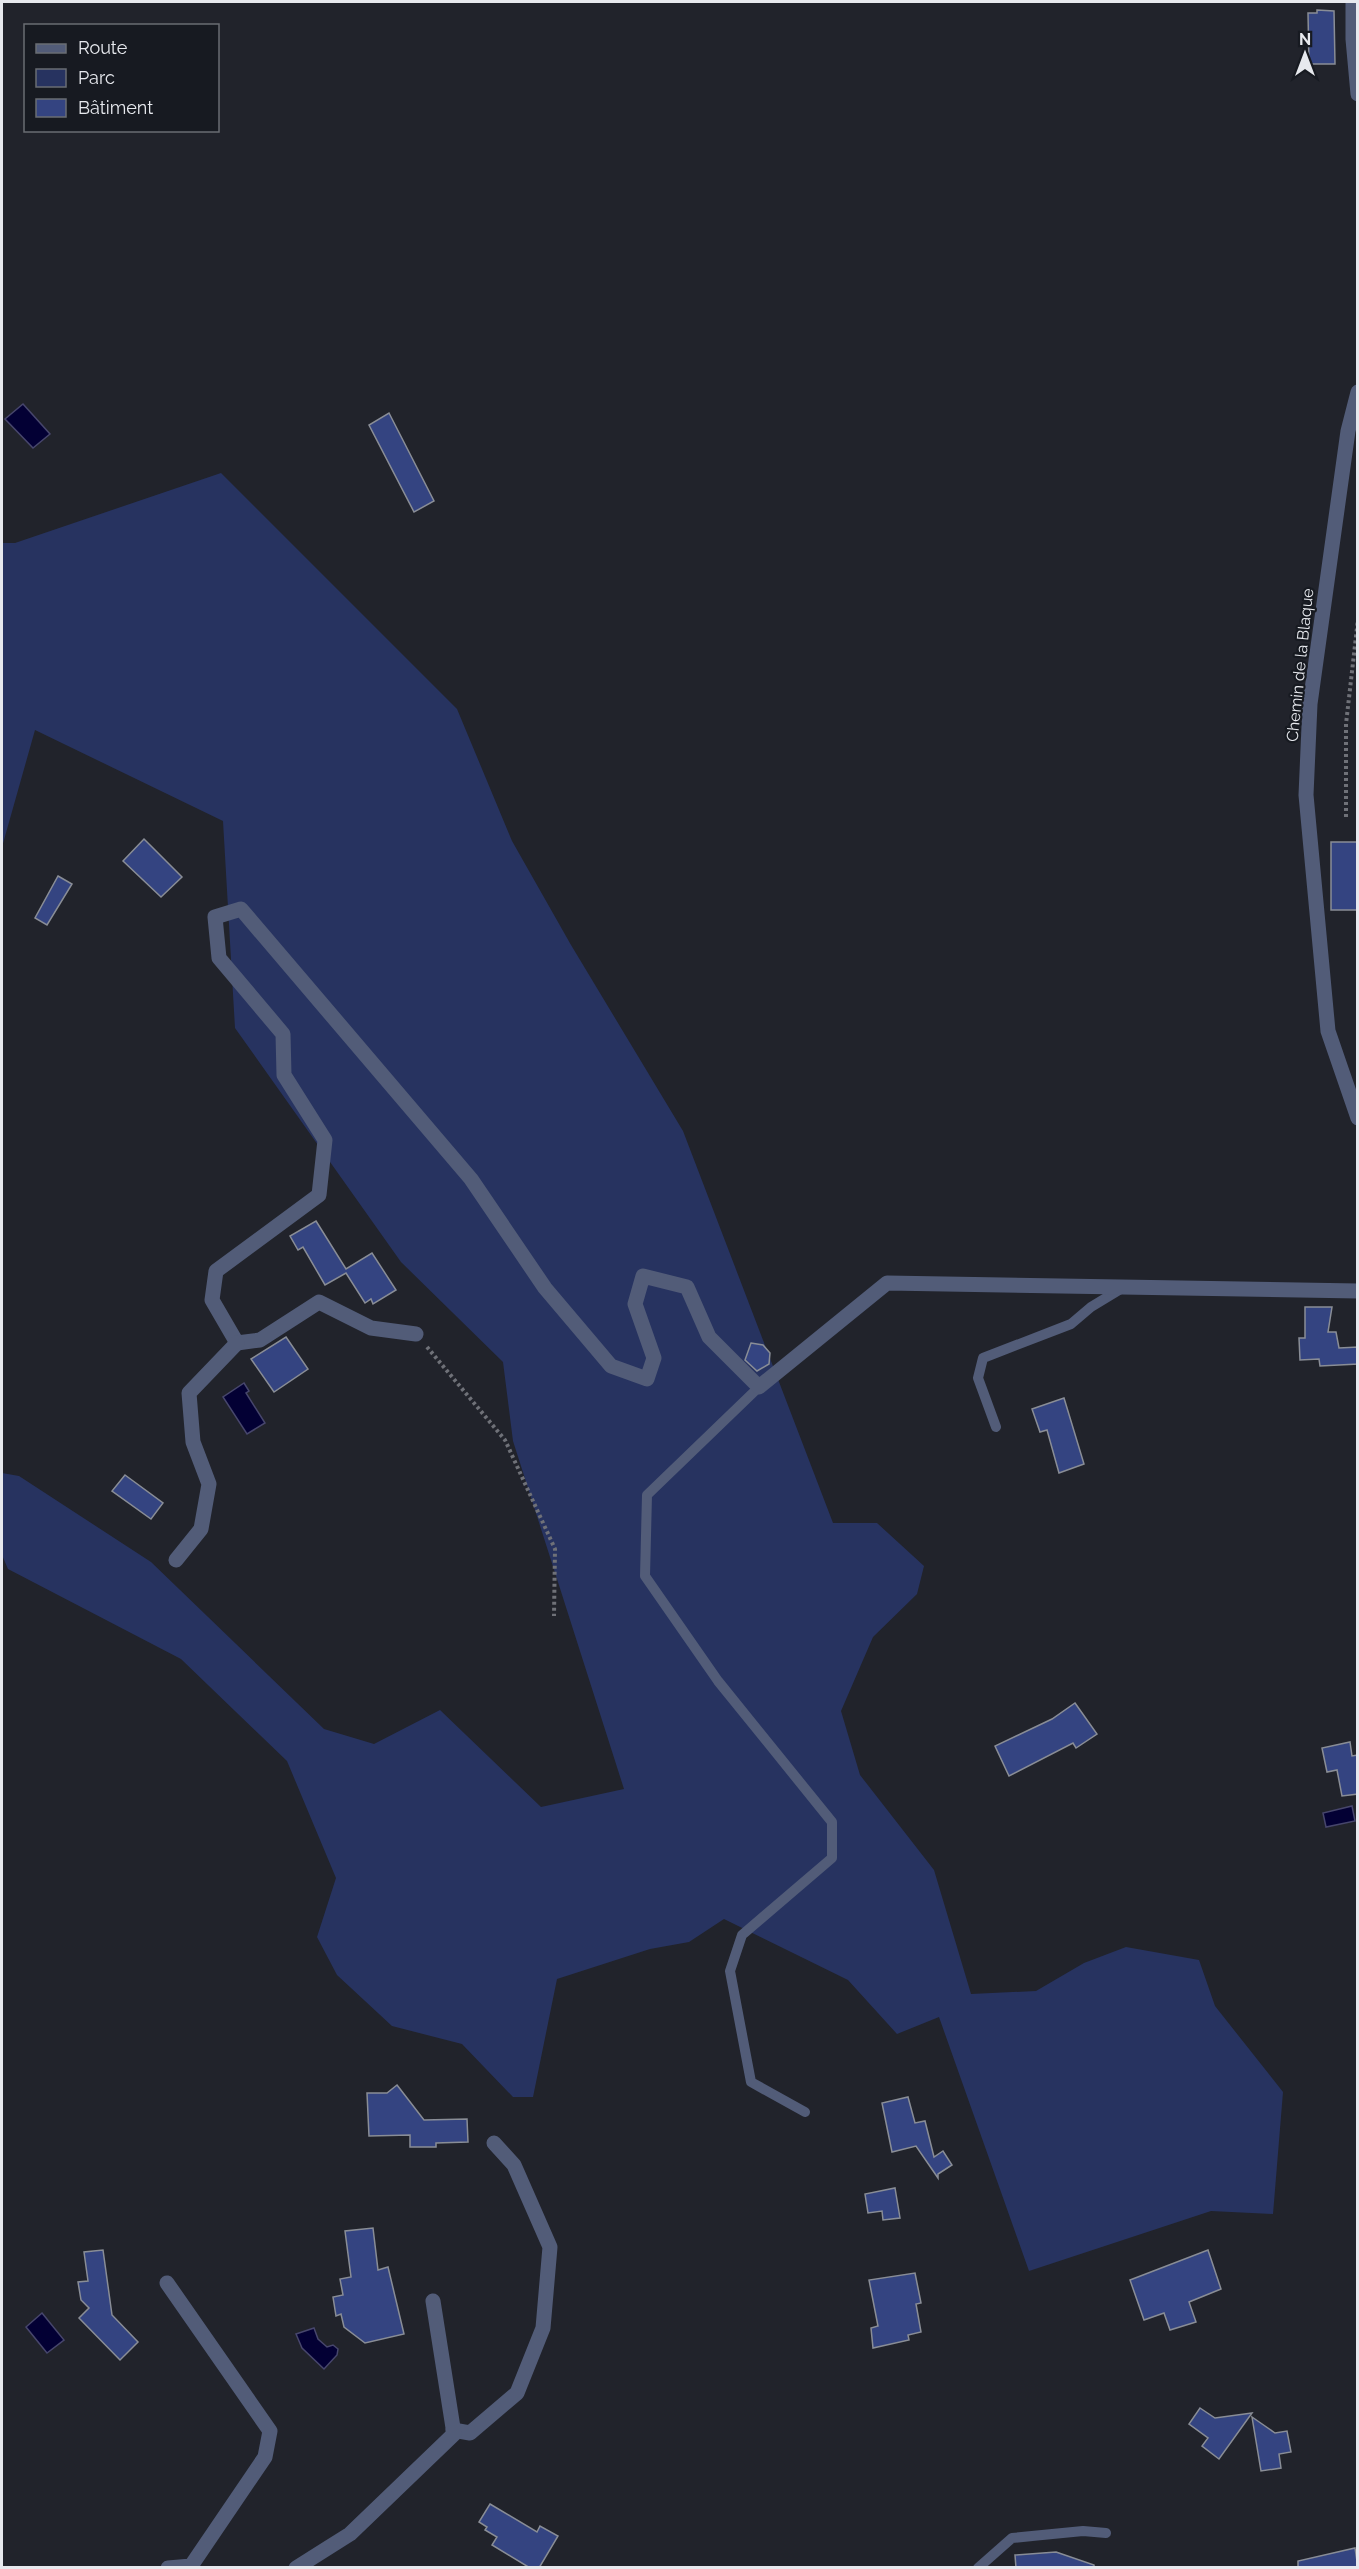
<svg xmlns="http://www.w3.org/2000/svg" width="1359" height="2569" viewBox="0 0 1359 2569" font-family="Raleway,sans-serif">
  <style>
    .green { fill: #273360 }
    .water { fill: #030034; stroke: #47466c; stroke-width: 1.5 }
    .building { fill: #344481; stroke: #898d96; stroke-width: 1.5 }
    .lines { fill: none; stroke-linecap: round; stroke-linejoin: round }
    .path { stroke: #6f7178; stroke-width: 4; stroke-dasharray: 3 3; stroke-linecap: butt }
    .lane { stroke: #525c78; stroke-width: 10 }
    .street { stroke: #525c78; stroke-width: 15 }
    .labels { text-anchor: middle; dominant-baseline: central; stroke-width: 4.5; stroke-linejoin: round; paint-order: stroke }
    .street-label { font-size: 16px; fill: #e7e9ee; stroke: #171a21 }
  </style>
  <rect width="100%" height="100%" fill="#21232b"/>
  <polygon class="green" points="221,473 457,709 512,841 571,945 683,1131 833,1523 877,1523 924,1566 917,1594 873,1637 841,1711 860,1775 934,1870 971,1994 1036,1991 1084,1963 1126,1947 1199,1960 1215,2006 1283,2092 1273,2214 1211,2211 1029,2271 939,2017 897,2034 848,1980 724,1919 689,1942 650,1949 557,1979 533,2097 513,2097 462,2044 392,2026 337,1975 317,1937 336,1878 287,1761 181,1659 8,1569 2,1555 2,1473 19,1476 151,1562 324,1729 374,1744 440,1710 541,1807 624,1789 513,1441 503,1362 401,1262 235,1028 223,821 35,730 2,847 2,543 15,543"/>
  <g class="water">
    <polygon points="23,404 50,434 33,448 5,419"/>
    <polygon points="244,1383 249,1391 246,1393 265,1423 247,1434 223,1397"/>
    <polygon points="1352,1806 1355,1821 1326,1827 1323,1813"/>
    <polygon points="42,2313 64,2340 47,2353 26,2327"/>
    <polygon points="314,2328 318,2339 327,2347 333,2345 338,2349 337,2355 324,2369 302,2348 296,2334"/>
  </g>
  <g class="building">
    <polygon points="1317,10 1334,11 1335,64 1309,64 1308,13 1317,13"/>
    <polygon points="389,413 434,501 414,512 369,425"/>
    <polygon points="144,839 182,877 161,897 123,861"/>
    <rect x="1331" y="842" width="27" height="68"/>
    <polygon points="58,876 72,884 47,925 35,918"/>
    <polygon points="316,1221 346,1269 372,1253 396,1290 373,1304 371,1299 365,1303 346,1273 325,1285 303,1247 298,1250 290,1236"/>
    <polygon points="1305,1307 1332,1307 1328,1332 1336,1332 1339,1348 1358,1347 1358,1364 1320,1366 1319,1359 1300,1360 1299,1338 1305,1338"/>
    <polygon points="286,1337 308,1369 274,1392 251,1359"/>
    <polygon points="751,1343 763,1345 770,1353 769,1364 757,1371 745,1360"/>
    <polygon points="1064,1398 1084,1464 1059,1473 1047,1430 1040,1432 1032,1409"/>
    <polygon points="125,1475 163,1503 151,1519 112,1491"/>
    <polygon points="1075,1703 1097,1734 1076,1748 1073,1743 1009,1776 995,1746 1052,1719"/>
    <polygon points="1350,1742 1352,1756 1358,1755 1358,1794 1342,1796 1337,1770 1327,1772 1322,1748"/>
    <polygon points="397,2085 424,2120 467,2119 468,2142 436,2143 436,2147 410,2147 410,2135 369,2136 367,2093 387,2093"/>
    <polygon points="908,2097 915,2123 925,2121 934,2157 943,2151 952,2165 938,2174 938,2178 916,2146 892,2152 882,2103"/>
    <polygon points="895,2188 900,2218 883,2220 882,2211 868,2213 865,2194"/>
    <polygon points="373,2228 378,2270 388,2267 404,2334 365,2343 344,2327 341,2314 336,2316 333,2297 343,2295 340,2279 351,2277 345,2231"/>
    <polygon points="103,2250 112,2315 138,2342 120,2360 79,2318 89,2308 81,2300 78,2282 88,2281 84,2252"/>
    <polygon points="1208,2250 1221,2289 1189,2302 1196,2322 1170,2330 1164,2313 1144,2320 1130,2280"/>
    <polygon points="915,2273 921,2303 916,2304 921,2332 908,2335 909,2340 873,2348 871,2328 878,2326 869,2280"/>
    <polygon points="1200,2408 1215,2418 1252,2413 1219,2459 1202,2446 1208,2438 1189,2424"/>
    <polygon points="1252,2417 1275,2433 1287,2431 1291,2452 1279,2454 1281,2468 1261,2471"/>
    <polygon points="490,2504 537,2532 540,2526 558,2536 539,2568 530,2568 492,2545 497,2537 485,2530 487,2527 479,2522"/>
    <polygon points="1355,2548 1358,2568 1298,2568 1298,2561"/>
    <polygon points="1056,2552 1094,2565 1094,2568 1016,2568 1015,2555"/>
  </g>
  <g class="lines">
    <g class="path">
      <polyline points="1346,817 1346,724 1358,619"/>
      <polyline points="427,1347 505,1440 555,1549 554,1616"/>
    </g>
    <g class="lane">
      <polyline points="759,1387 647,1495 645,1576 718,1681 832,1822 832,1858 742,1935 730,1971 751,2082 805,2112"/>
      <polyline points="996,1427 978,1378 983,1358 1071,1324 1091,1307 1124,1287"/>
      <polyline points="978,2568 1012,2538 1083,2531 1106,2533"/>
    </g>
    <g class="street">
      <polyline points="1353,2 1353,39 1358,94"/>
      <polyline points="1358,392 1348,431 1310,704 1306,795 1328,1031 1358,1118"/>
      <polyline points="416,1334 371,1328 319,1302 260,1340 237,1343 212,1300 216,1271 319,1195 325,1140 284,1075 283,1034 219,958 215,917 241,909 471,1179 545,1288 611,1366 647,1379 654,1358 635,1304 643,1276 687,1287 709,1337 759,1387 887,1283 1358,1291"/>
      <polyline points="176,1560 201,1529 209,1484 193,1442 189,1393 237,1343"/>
      <polyline points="167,2283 270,2431 265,2457 191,2566 168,2568"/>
      <polyline points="453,2430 470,2433 517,2393 543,2328 550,2247 514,2165 494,2143"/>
      <polyline points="296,2568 350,2534 454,2434 433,2301"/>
    </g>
  </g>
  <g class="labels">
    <g class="street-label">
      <text transform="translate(1300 665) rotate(-84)">Chemin de la Blaque</text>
    </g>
  </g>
  <rect width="1359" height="2569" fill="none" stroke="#e7e9ee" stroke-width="6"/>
  <rect x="24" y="24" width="195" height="108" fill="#171a21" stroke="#6a6d73" stroke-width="1.5"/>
  <rect x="36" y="44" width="30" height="9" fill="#525c78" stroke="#6a6d73" stroke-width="1.5"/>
  <text x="78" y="54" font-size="18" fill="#e7e9ee">Route</text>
  <rect x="36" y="69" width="30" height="18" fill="#273360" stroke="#6a6d73" stroke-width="1.5"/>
  <text x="78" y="84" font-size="18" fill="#e7e9ee">Parc</text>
  <rect x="36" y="99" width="30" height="18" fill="#344481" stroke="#6a6d73" stroke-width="1.5"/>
  <text x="78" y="114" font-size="18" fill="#e7e9ee">Bâtiment</text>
  <g transform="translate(1305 54)" stroke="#171a21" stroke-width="4.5" paint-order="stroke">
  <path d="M0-4.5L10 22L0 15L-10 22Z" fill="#e7e9ee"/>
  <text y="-9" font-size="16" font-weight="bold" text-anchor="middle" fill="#e7e9ee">N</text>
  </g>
</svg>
